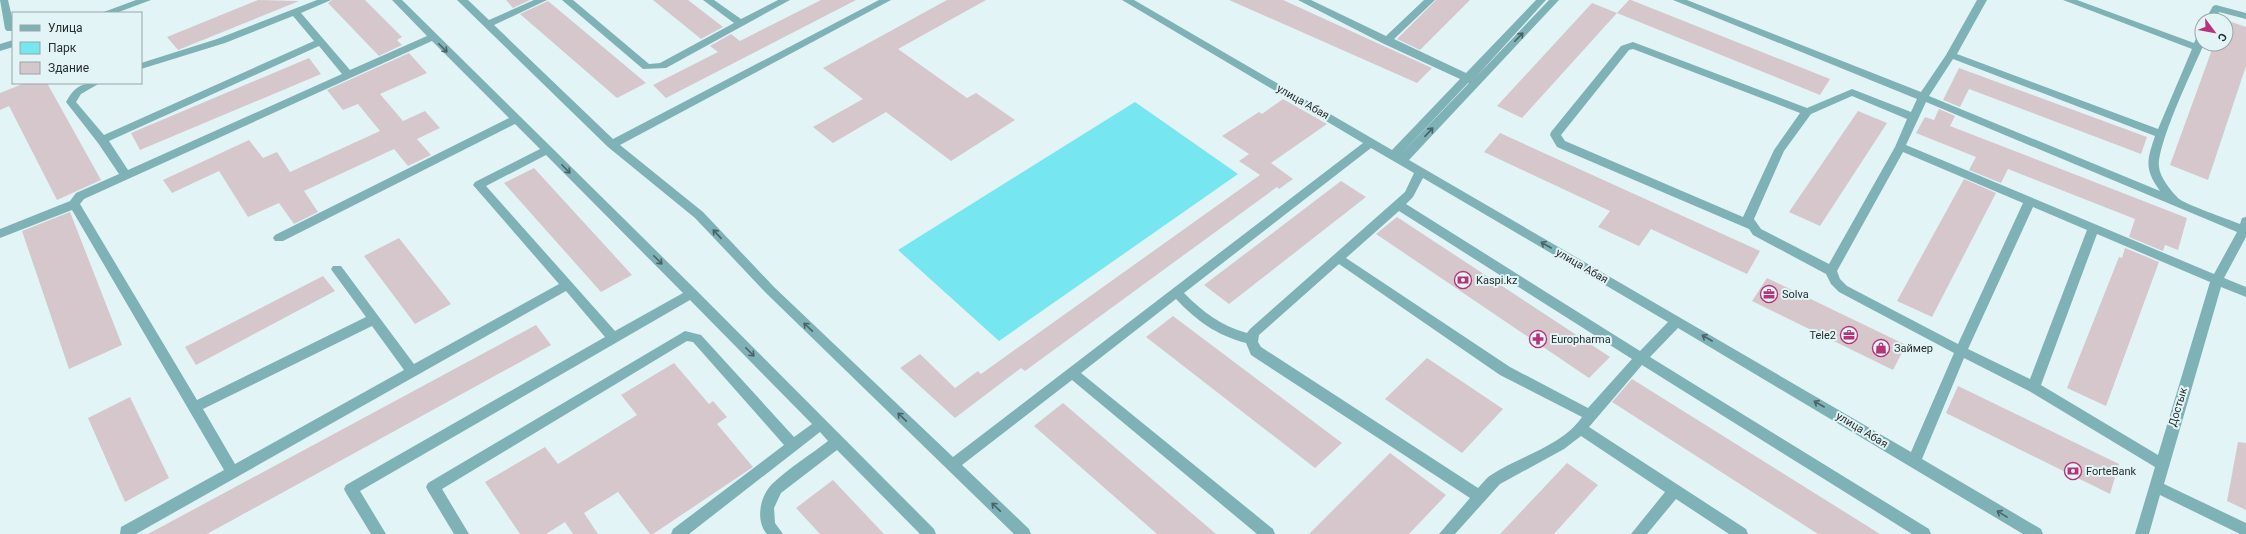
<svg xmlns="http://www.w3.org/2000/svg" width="2246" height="534" viewBox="0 0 2246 534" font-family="Roboto,sans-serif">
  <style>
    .green { fill: #76e6f0 }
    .building { fill: #d6c7cc }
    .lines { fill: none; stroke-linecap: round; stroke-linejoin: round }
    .minor { fill: #7eb2b7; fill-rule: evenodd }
    .oneway { stroke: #4b6366 }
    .labels { text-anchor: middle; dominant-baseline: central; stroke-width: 4; stroke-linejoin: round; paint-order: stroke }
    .street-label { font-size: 11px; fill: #292f30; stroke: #e3f4f6 }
    .poi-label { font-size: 11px; fill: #292f30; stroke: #e3f4f6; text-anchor: start }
  </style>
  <rect width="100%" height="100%" fill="#e3f4f6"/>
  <polygon class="green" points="1135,102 1238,174 999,341 898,250"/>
  <g class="building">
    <polygon points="258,0 299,1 178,50 167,37"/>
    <polygon points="332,0 365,0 402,37 397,40 402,45 379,56 328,3"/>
    <polygon points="506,0 530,0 513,8"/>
    <polygon points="653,0 688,0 723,27 701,39"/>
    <polygon points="821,0 856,0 666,98 653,85 718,52 710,46 731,34 740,41"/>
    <polygon points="947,0 986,0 898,49 967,98 976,93 1015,120 951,161 886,112 833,143 813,127 863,99 823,68"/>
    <polygon points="1229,0 1283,0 1432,68 1417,83"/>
    <polygon points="1436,0 1470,0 1420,50 1397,39"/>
    <polygon points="1629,0 1631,0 1830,79 1820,95 1617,13"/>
    <polygon points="548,1 646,83 617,98 520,14"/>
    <polygon points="1592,3 1617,13 1522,118 1497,106"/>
    <polygon points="2226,20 2246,27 2246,66 2208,180 2170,165 2214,44 2226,44"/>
    <polygon points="409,53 427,73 380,94 403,121 425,111 440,128 417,139 431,155 408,166 394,149 304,191 318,212 294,224 279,203 248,217 219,171 172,193 163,180 249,140 263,158 277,152 290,172 380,131 358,104 343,110 327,90"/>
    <polygon points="309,58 321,74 140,150 131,133"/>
    <polygon points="1959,68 2147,137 2141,154 1969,89 1960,107 1943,100"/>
    <polygon points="25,83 47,83 101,180 57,200 9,106 0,110 0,93"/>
    <polygon points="1283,99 1327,124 1271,163 1293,179 1279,189 1277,187 1025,371 1021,368 955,418 900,368 920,354 955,388 978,371 981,374 1260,175 1239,161 1249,154 1222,136 1259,112 1262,114"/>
    <polygon points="1939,109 1955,116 1950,126 2187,218 2178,250 2165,245 2163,251 2129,237 2135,219 2008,169 2001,183 1969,170 1976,157 1916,133 1925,117 1934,120"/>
    <polygon points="1858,111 1887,123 1820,226 1789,212"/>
    <polygon points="1500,133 1760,251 1747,274 1651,229 1639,246 1598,227 1610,211 1484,152"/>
    <polygon points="534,168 632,275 601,292 504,183"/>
    <polygon points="1964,179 1996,193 1932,317 1897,301"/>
    <polygon points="1341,181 1366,197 1229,304 1204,285"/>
    <polygon points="70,212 122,345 69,369 22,231"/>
    <polygon points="1397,217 1610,357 1589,378 1376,234"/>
    <polygon points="399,238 451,304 415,324 364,256"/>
    <polygon points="2125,248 2159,262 2106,406 2067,388 2119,257 2122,258"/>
    <polygon points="323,276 335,291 196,365 185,347"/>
    <polygon points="1767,278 1906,345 1893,370 1752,301"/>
    <polygon points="1173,316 1342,443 1315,468 1146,337"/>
    <polygon points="536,325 551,345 207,534 148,534"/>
    <polygon points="1427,358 1503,409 1462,453 1385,399"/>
    <polygon points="674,363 709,404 713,401 727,417 717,424 753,467 653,534 650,534 618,492 584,513 598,534 573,534 565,522 546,534 520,534 485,482 545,447 558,464 637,415 621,395"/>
    <polygon points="1632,379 1880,534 1818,534 1612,402"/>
    <polygon points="1958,386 2119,464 2110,494 1946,413"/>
    <polygon points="130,397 169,478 125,502 88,418"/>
    <polygon points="1063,403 1216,534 1157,534 1034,426"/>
    <polygon points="2238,442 2246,443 2246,510 2227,501"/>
    <polygon points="1390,453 1446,495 1409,534 1309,534"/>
    <polygon points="1567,463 1598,485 1554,534 1500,534"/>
    <polygon points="833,480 884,534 820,534 796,508"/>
  </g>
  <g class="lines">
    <g class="minor">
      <polygon points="0,0 8,0 13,21 13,31 7,31 5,29"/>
      <polygon points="136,0 151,0 116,13 101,13"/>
      <path d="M317 0H331L301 13 350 70 427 36 392 0H402L696 290 934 529 936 534H920L837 450 781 493 774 508 775 523 783 534H767C755 521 760 496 772 484 789 468 810 455 828 441L820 432 689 534H671L673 529 784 445 693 342 687 341 442 489 469 534H454L428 491 426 487 428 483 685 331 701 335 794 437 812 424 690 300 360 491 386 534H371L346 493 344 489 346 485 605 337 566 291 136 534H120L121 527 224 470 72 210 0 238V229L70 201 76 193 119 174 98 143 66 102C75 86 81 83 100 83L81 94 76 102 104 135 314 41 293 16 225 43 141 69V63L217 39ZM432 41 509 118 275 235 273 238 275 241H283L515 124 540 149 475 182 473 185 559 284 414 364 341 266H333L331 269 333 272 366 317 197 400 80 204 84 199ZM319 46 342 74 128 170 109 141ZM546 155 683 293 615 331 486 186ZM372 326 404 370 235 464 203 409Z"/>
      <path d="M457 0H468L489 20 534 0H547L494 25 613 139 879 0H891L620 145 703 212 774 287 953 457 1363 143 1122 0H1134L1392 150 1460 79 1382 43 1298 0H1311L1386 36 1424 0H1435L1394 39 1466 73 1536 0H1546L1475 78 1549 0H1559L1409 160 1911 452 1954 353 1839 292 1831 284 1826 274 1753 235 1749 229 1557 147 1550 135 1551 132 1621 46 1633 42 1807 108 1852 89 1911 112 1917 99 1673 0H1687L1921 92 1946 55 1977 0H1987L1957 54 2158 129 2192 49 2063 0H2077L2194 43 2198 34 2202 33V44H2204C2193 69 2157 144 2159 167 2160 177 2170 190 2178 198 2184 204 2228 219 2240 224L2242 218 2246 217V237L2224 278 2246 287V297L2221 287 2164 484 2246 523V534H2240L2160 495 2149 534H2135L2155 467 2029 391 1964 358 1922 459 2041 529 2043 534H2023L1678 328 1650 357 1929 529 1931 534H1912L1642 365 1589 427 1746 529 1748 534H1729L1676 499 1647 534H1631L1665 492 1581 436 1564 449 1500 484 1455 534H1439L1470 498 1251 355 1246 343C1216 335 1197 321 1176 299L1081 373 1273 529 1275 534H1257L1072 380 962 465 1029 529 1031 534H1014L766 293 695 218 608 147ZM1633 49 1800 113 1774 150 1743 217 1565 141 1561 135 1629 50ZM1953 59 2155 136C2147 160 2144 169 2160 191L1929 96ZM1468 83H1469L1400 155ZM1852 96 1907 119 1895 147 1829 264 1761 229 1754 219 1784 151 1811 114ZM1926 102 2237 232 2214 274 1906 145ZM1371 148 1414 173 1405 192 1250 329 1247 333C1221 326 1203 312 1184 293ZM1903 152 2023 203 1958 344 1847 286 1840 279 1837 271ZM1423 178 1668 322 1640 351 1406 204 1413 197ZM2033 207 2087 230 2030 379 1968 349ZM1399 211 1632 359 1588 408 1510 367 1346 258ZM2097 234 2210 282 2158 455 2041 385ZM1339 264 1500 375 1582 417C1562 446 1520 456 1491 475 1486 478 1482 484 1478 488L1261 347 1258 342 1259 335Z"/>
      <polygon points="562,0 573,0 649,64 660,63 734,23 703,0 714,0 741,19 778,0 790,0 666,68 643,69"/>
      <polygon points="2216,5 2246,13 2246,19 2219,12 2215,20 2205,20 2213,6"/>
      <polygon points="13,40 13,47 0,51 0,44"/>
    </g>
  </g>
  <defs><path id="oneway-shaft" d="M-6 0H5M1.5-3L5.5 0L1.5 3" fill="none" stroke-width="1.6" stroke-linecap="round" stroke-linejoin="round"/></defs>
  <g class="oneway">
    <use href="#oneway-shaft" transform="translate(1519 37) rotate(-46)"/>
    <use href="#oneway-shaft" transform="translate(443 48) rotate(45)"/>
    <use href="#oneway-shaft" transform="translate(1429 132) rotate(-47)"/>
    <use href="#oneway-shaft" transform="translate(566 169) rotate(45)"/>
    <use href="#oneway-shaft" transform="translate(717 234) rotate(-133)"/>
    <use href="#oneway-shaft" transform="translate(1546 245) rotate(-150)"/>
    <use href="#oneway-shaft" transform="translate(658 260) rotate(45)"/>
    <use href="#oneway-shaft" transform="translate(808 327) rotate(-136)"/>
    <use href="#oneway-shaft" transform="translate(1707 338) rotate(-150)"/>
    <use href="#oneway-shaft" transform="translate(750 352) rotate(45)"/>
    <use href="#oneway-shaft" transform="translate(1819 404) rotate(-150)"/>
    <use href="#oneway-shaft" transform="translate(902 417) rotate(-136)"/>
    <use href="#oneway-shaft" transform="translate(996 507) rotate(-136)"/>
    <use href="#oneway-shaft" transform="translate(2002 514) rotate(-149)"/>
  </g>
  <defs>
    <g id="bank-ring" transform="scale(0.9)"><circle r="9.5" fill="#e3f4f6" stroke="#b83378" stroke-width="1.5"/><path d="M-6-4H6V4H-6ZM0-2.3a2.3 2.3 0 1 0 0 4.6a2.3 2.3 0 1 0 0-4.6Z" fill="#b83378"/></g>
    <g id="office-ring" transform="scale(0.9)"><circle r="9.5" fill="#e3f4f6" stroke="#b83378" stroke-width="1.5"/><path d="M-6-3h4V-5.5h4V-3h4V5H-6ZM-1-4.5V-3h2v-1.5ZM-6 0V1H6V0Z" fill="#b83378"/></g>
    <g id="pharmacy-ring" transform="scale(0.9)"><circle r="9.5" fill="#e3f4f6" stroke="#b83378" stroke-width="1.5"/><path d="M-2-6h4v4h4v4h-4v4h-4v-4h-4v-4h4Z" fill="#b83378"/></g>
    <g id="shop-ring" transform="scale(0.9)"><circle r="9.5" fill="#e3f4f6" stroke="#b83378" stroke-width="1.5"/><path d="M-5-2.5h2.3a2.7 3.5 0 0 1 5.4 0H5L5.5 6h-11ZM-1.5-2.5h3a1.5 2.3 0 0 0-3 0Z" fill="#b83378"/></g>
  </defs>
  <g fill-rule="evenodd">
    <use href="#bank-ring" x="1463" y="280"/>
    <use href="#office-ring" x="1769" y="294"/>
    <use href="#office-ring" x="1849" y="335"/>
    <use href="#pharmacy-ring" x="1538" y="339"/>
    <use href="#shop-ring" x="1881" y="348"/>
    <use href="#bank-ring" x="2073" y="471"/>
  </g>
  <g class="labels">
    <g class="street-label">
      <text transform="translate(1303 102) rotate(30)">улица Абая</text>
      <text transform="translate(1582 266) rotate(30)">улица Абая</text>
      <text transform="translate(2178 407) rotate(-73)">Достык</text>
      <text transform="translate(1862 430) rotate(31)">улица Абая</text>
    </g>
    <g class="poi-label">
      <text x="1476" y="280">Kaspi.kz</text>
      <text x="1782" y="294">Solva</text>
      <text x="1836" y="335" text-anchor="end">Tele2</text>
      <text x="1551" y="339">Europharma</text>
      <text x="1894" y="348">Займер</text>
      <text x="2086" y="471">ForteBank</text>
    </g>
  </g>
  <rect x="12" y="12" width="130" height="72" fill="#e3f4f6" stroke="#99a5a7"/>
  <rect x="20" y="25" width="20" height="6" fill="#7eb2b7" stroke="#99a5a7"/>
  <text x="48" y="32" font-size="12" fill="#292f30">Улица</text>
  <rect x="20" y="42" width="20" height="12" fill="#76e6f0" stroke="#99a5a7"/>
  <text x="48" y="52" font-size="12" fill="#292f30">Парк</text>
  <rect x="20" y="62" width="20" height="12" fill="#d6c7cc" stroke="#99a5a7"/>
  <text x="48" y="72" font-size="12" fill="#292f30">Здание</text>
  <g transform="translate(2214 32) rotate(122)"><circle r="19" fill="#e3f4f6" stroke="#99a5a7"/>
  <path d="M0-3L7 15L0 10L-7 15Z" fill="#b83378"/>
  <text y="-6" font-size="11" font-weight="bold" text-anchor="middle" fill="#292f30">С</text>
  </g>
</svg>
